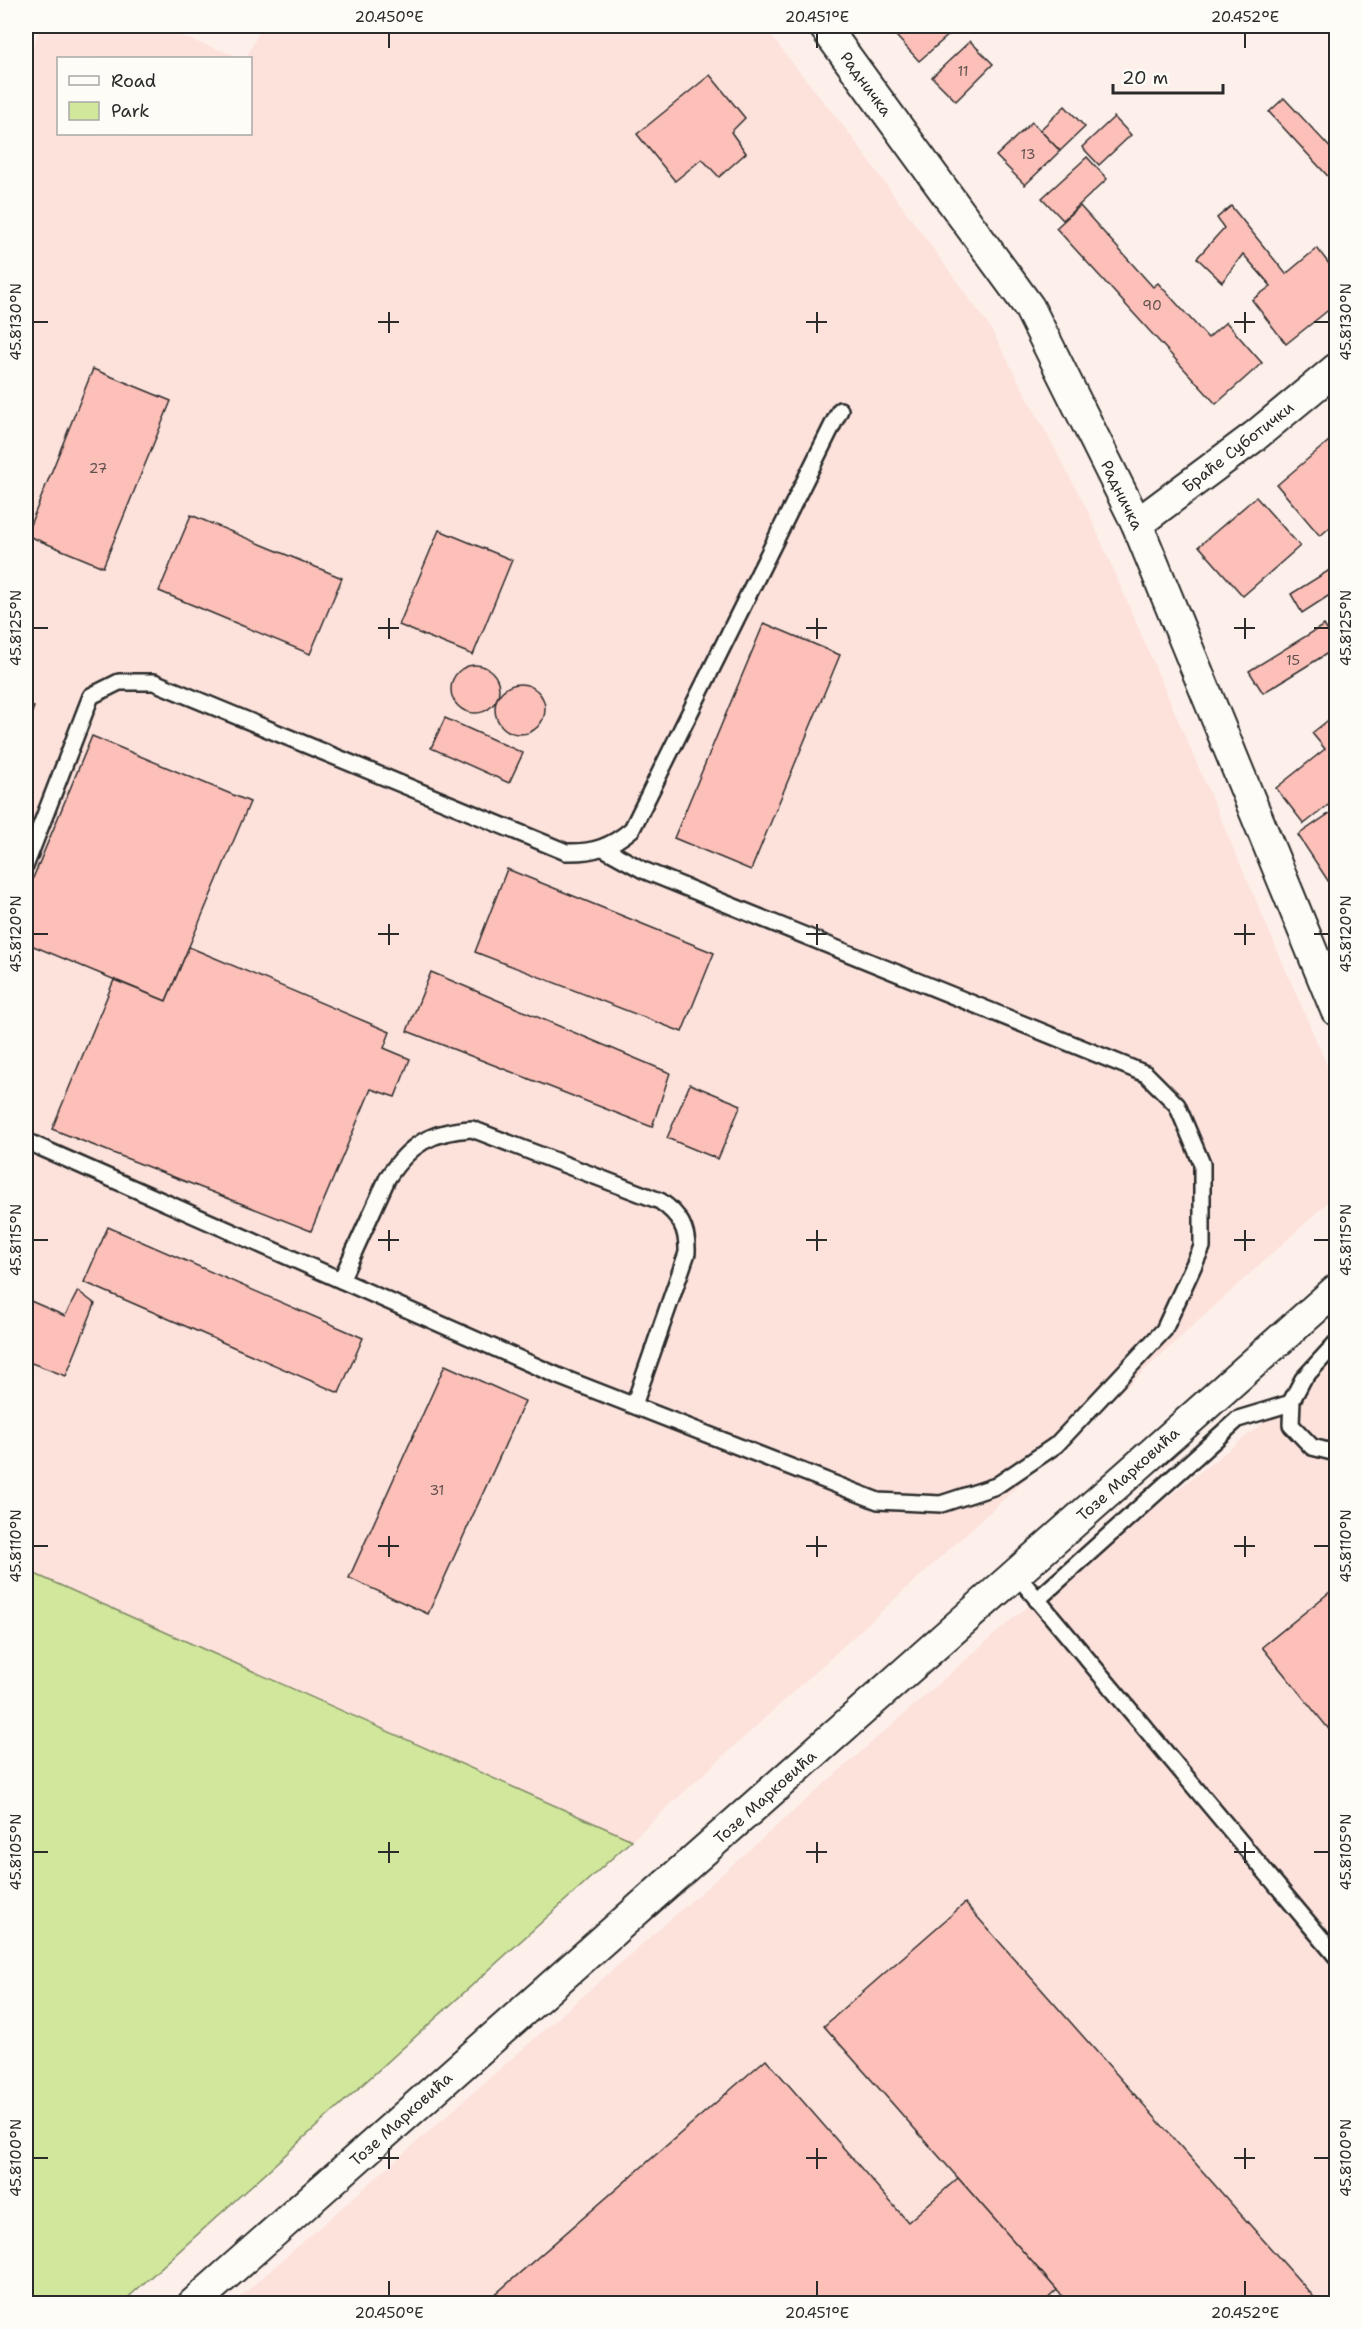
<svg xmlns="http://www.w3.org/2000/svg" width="1362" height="2329" viewBox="0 0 1362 2329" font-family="'Shantell Sans',sans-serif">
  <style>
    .built { fill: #fde2dc }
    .green { fill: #d1e79c; stroke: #7e8964; stroke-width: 1.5 }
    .building { fill: #fcc0b9; stroke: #2b2b2b; stroke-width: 1.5 }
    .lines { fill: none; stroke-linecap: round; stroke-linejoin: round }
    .service-casing { stroke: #2b2b2b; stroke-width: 20 }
    .minor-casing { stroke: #2b2b2b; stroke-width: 34 }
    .service { stroke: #fdfcf7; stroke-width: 15 }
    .minor { stroke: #fdfcf7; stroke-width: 30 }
    .ticks { fill: none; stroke: #2b2b2b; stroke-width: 2 }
    .labels { text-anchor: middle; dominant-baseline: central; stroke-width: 5; stroke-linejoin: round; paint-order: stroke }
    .number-label { font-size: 14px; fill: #5f504e }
    .street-label { font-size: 16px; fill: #2b2b2b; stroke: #fdfcf7 }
    .neatline { fill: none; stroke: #2b2b2b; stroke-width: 2 }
    .ticks-label { font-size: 15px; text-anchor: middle; fill: #2b2b2b }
  </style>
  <rect width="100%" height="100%" fill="#fdf0eb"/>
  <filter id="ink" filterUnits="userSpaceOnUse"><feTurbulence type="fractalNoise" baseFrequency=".0167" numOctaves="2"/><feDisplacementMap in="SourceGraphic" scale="12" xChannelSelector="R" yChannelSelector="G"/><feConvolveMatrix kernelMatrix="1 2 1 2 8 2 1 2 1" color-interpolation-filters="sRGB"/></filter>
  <g filter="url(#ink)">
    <g class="built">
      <polygon points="41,26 151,26 243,58 58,58 58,134 250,134 250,58 246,58 262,26 763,26 849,133 990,327 1089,513 1336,1086 1336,1195 632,1840 26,1570 26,63"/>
      <polygon points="1336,1343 1336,2303 232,2304 1012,1619 1292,1400"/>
    </g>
    <polygon class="green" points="26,1570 632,1840 122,2303 26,2303"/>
    <g class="building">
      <polygon points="887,26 959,26 919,61"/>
      <polygon points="970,41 993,64 956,101 932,77"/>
      <polygon points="710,75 745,118 731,132 746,153 719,177 702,159 675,181 637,134"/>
      <polygon points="1284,98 1336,154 1336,185 1269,112"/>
      <polygon points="1065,106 1085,127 1060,151 1040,130"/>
      <polygon points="1114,117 1131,135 1099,165 1082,147"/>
      <polygon points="1032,122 1060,151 1025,185 996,156"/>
      <polygon points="1087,157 1107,179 1063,220 1042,198"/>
      <polygon points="1080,206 1153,287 1158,283 1208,338 1226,322 1262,363 1216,404 1056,228"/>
      <polygon points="1231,206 1286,274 1317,248 1336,273 1336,304 1286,344 1252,300 1271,286 1243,254 1222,282 1197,258 1224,228 1217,218"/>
      <polygon points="93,369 171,401 103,567 26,535"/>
      <polygon points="1336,435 1336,522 1320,536 1277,485"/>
      <polygon points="1256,497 1300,546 1243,596 1199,546"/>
      <polygon points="191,515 342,578 310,654 159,591"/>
      <polygon points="439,530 512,560 473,655 399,625"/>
      <polygon points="1336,566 1336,591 1302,613 1291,594"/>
      <polygon points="764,623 840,655 751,870 674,838"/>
      <polygon points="1324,625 1336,644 1336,648 1263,693 1249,671"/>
      <circle cx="475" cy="689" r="24"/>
      <circle cx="520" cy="709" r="25"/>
      <polygon points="26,704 34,707 26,729"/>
      <polygon points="1336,714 1336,799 1304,824 1276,788 1325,749 1312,733"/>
      <polygon points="445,718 523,753 509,783 431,748"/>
      <polygon points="92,736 250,802 166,1001 26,943 26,895"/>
      <polygon points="1336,809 1336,893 1298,835"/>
      <polygon points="507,869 714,953 682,1032 475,952"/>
      <polygon points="189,947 390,1032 384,1048 410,1059 395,1097 371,1089 311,1231 52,1129 114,980 166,1001"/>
      <polygon points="431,972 670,1073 652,1127 407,1031"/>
      <polygon points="690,1084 741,1105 718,1159 667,1138"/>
      <polygon points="108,1227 363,1338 339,1393 84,1282"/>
      <polygon points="78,1291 95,1304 66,1376 26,1361 26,1299 65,1316"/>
      <polygon points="445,1365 525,1401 428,1614 349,1578"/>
      <polygon points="1336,1587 1336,1738 1262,1647"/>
      <polygon points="965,1903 1320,2304 1069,2304 958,2178 824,2026"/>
      <polygon points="766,2059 908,2222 958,2178 1057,2290 1042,2304 484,2304"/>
    </g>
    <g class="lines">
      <g class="service-casing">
        <g id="service">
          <path d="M26 864 91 696 119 682H154L566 852C593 853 611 847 632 829L840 410"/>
          <polyline points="26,1141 558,1376 878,1501 941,1504 996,1486 1056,1445 1164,1330 1202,1247 1202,1164 1177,1105 1146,1074 643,870 603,848"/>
          <path d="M341 1280 388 1177C410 1144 432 1131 472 1129L660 1201C680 1215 688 1229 687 1253L634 1405"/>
          <polyline points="1336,1343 1303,1379 1292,1400 1291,1425 1312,1447 1336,1453"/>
          <polyline points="1016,1574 1336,1956"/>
          <polyline points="1037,1600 1238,1419 1291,1403"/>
        </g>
      </g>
      <g class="minor-casing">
        <g id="minor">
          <polyline points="824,26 1029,307 1137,524 1336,1010"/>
          <polyline points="1137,524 1255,436 1336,369"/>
          <polyline points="193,2304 1336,1290"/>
        </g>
      </g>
      <use href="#service" class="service"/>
      <use href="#minor" class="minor"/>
    </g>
  </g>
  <path class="ticks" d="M389 33V48M817 33V48M1245 33V48M389 312V333M817 312V333M1245 312V333M33 322H48M378 322H399M806 322H827M1234 322H1255M1314 322H1329M389 618V639M817 618V639M1245 618V639M33 628H48M378 628H399M806 628H827M1234 628H1255M1314 628H1329M389 924V945M817 924V945M1245 924V945M33 934H48M378 934H399M806 934H827M1234 934H1255M1314 934H1329M389 1230V1251M817 1230V1251M1245 1230V1251M33 1240H48M378 1240H399M806 1240H827M1234 1240H1255M1314 1240H1329M389 1536V1557M817 1536V1557M1245 1536V1557M33 1546H48M378 1546H399M806 1546H827M1234 1546H1255M1314 1546H1329M389 1842V1863M817 1842V1863M1245 1842V1863M33 1852H48M378 1852H399M806 1852H827M1234 1852H1255M1314 1852H1329M389 2148V2169M817 2148V2169M1245 2148V2169M33 2158H48M378 2158H399M806 2158H827M1234 2158H1255M1314 2158H1329M389 2281V2296M817 2281V2296M1245 2281V2296"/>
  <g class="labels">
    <g class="number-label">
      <text x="963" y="71">11</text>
      <text x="1028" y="154">13</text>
      <text x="1152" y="305">90</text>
      <text x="98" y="468">27</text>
      <text x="1293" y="660">15</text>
      <text x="437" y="1490">31</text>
    </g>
    <g class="street-label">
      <text transform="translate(866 84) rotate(54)">Радничка</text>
      <text transform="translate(1238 447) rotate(-38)">Браће Суботички</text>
      <text transform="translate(1122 495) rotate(64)">Радничка</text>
      <text transform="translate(1128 1474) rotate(-42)">Тозе Марковића</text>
      <text transform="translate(765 1797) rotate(-42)">Тозе Марковића</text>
      <text transform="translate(401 2119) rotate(-42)">Тозе Марковића</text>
    </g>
  </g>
  <rect width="1362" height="2329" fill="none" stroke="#fdfcf7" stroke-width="66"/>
  <rect x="57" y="57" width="195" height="78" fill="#fdfcf7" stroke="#a9a8a5" stroke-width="1.5"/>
  <rect x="69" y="76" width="30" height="9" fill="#fdfcf7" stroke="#a9a8a5" stroke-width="1.5"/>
  <text x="111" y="87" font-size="18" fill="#2b2b2b">Road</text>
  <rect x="69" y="102" width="30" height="18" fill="#d1e79c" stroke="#a9a8a5" stroke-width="1.5"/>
  <text x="111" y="117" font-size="18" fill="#2b2b2b">Park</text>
  <path d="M1113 84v9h110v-9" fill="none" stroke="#2b2b2b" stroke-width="3"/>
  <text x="1122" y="84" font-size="18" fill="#2b2b2b" stroke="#fdfcf7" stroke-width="4.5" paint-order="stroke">20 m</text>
  <rect x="33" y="33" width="1296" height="2263" class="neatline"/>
  <g class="ticks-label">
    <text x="389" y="22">20.450°E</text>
    <text x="817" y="22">20.451°E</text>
    <text x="1245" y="22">20.452°E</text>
    <text transform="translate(16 322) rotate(-90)" y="5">45.8130°N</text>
    <text transform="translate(1346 322) rotate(-90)" y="5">45.8130°N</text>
    <text transform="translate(16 628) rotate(-90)" y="5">45.8125°N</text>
    <text transform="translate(1346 628) rotate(-90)" y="5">45.8125°N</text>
    <text transform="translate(16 934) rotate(-90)" y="5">45.8120°N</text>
    <text transform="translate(1346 934) rotate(-90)" y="5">45.8120°N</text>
    <text transform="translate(16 1240) rotate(-90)" y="5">45.8115°N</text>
    <text transform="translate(1346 1240) rotate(-90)" y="5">45.8115°N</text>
    <text transform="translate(16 1546) rotate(-90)" y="5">45.8110°N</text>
    <text transform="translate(1346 1546) rotate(-90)" y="5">45.8110°N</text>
    <text transform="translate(16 1852) rotate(-90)" y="5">45.8105°N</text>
    <text transform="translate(1346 1852) rotate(-90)" y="5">45.8105°N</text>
    <text transform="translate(16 2158) rotate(-90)" y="5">45.8100°N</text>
    <text transform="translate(1346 2158) rotate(-90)" y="5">45.8100°N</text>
    <text x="389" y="2318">20.450°E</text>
    <text x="817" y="2318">20.451°E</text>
    <text x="1245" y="2318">20.452°E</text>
  </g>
</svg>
